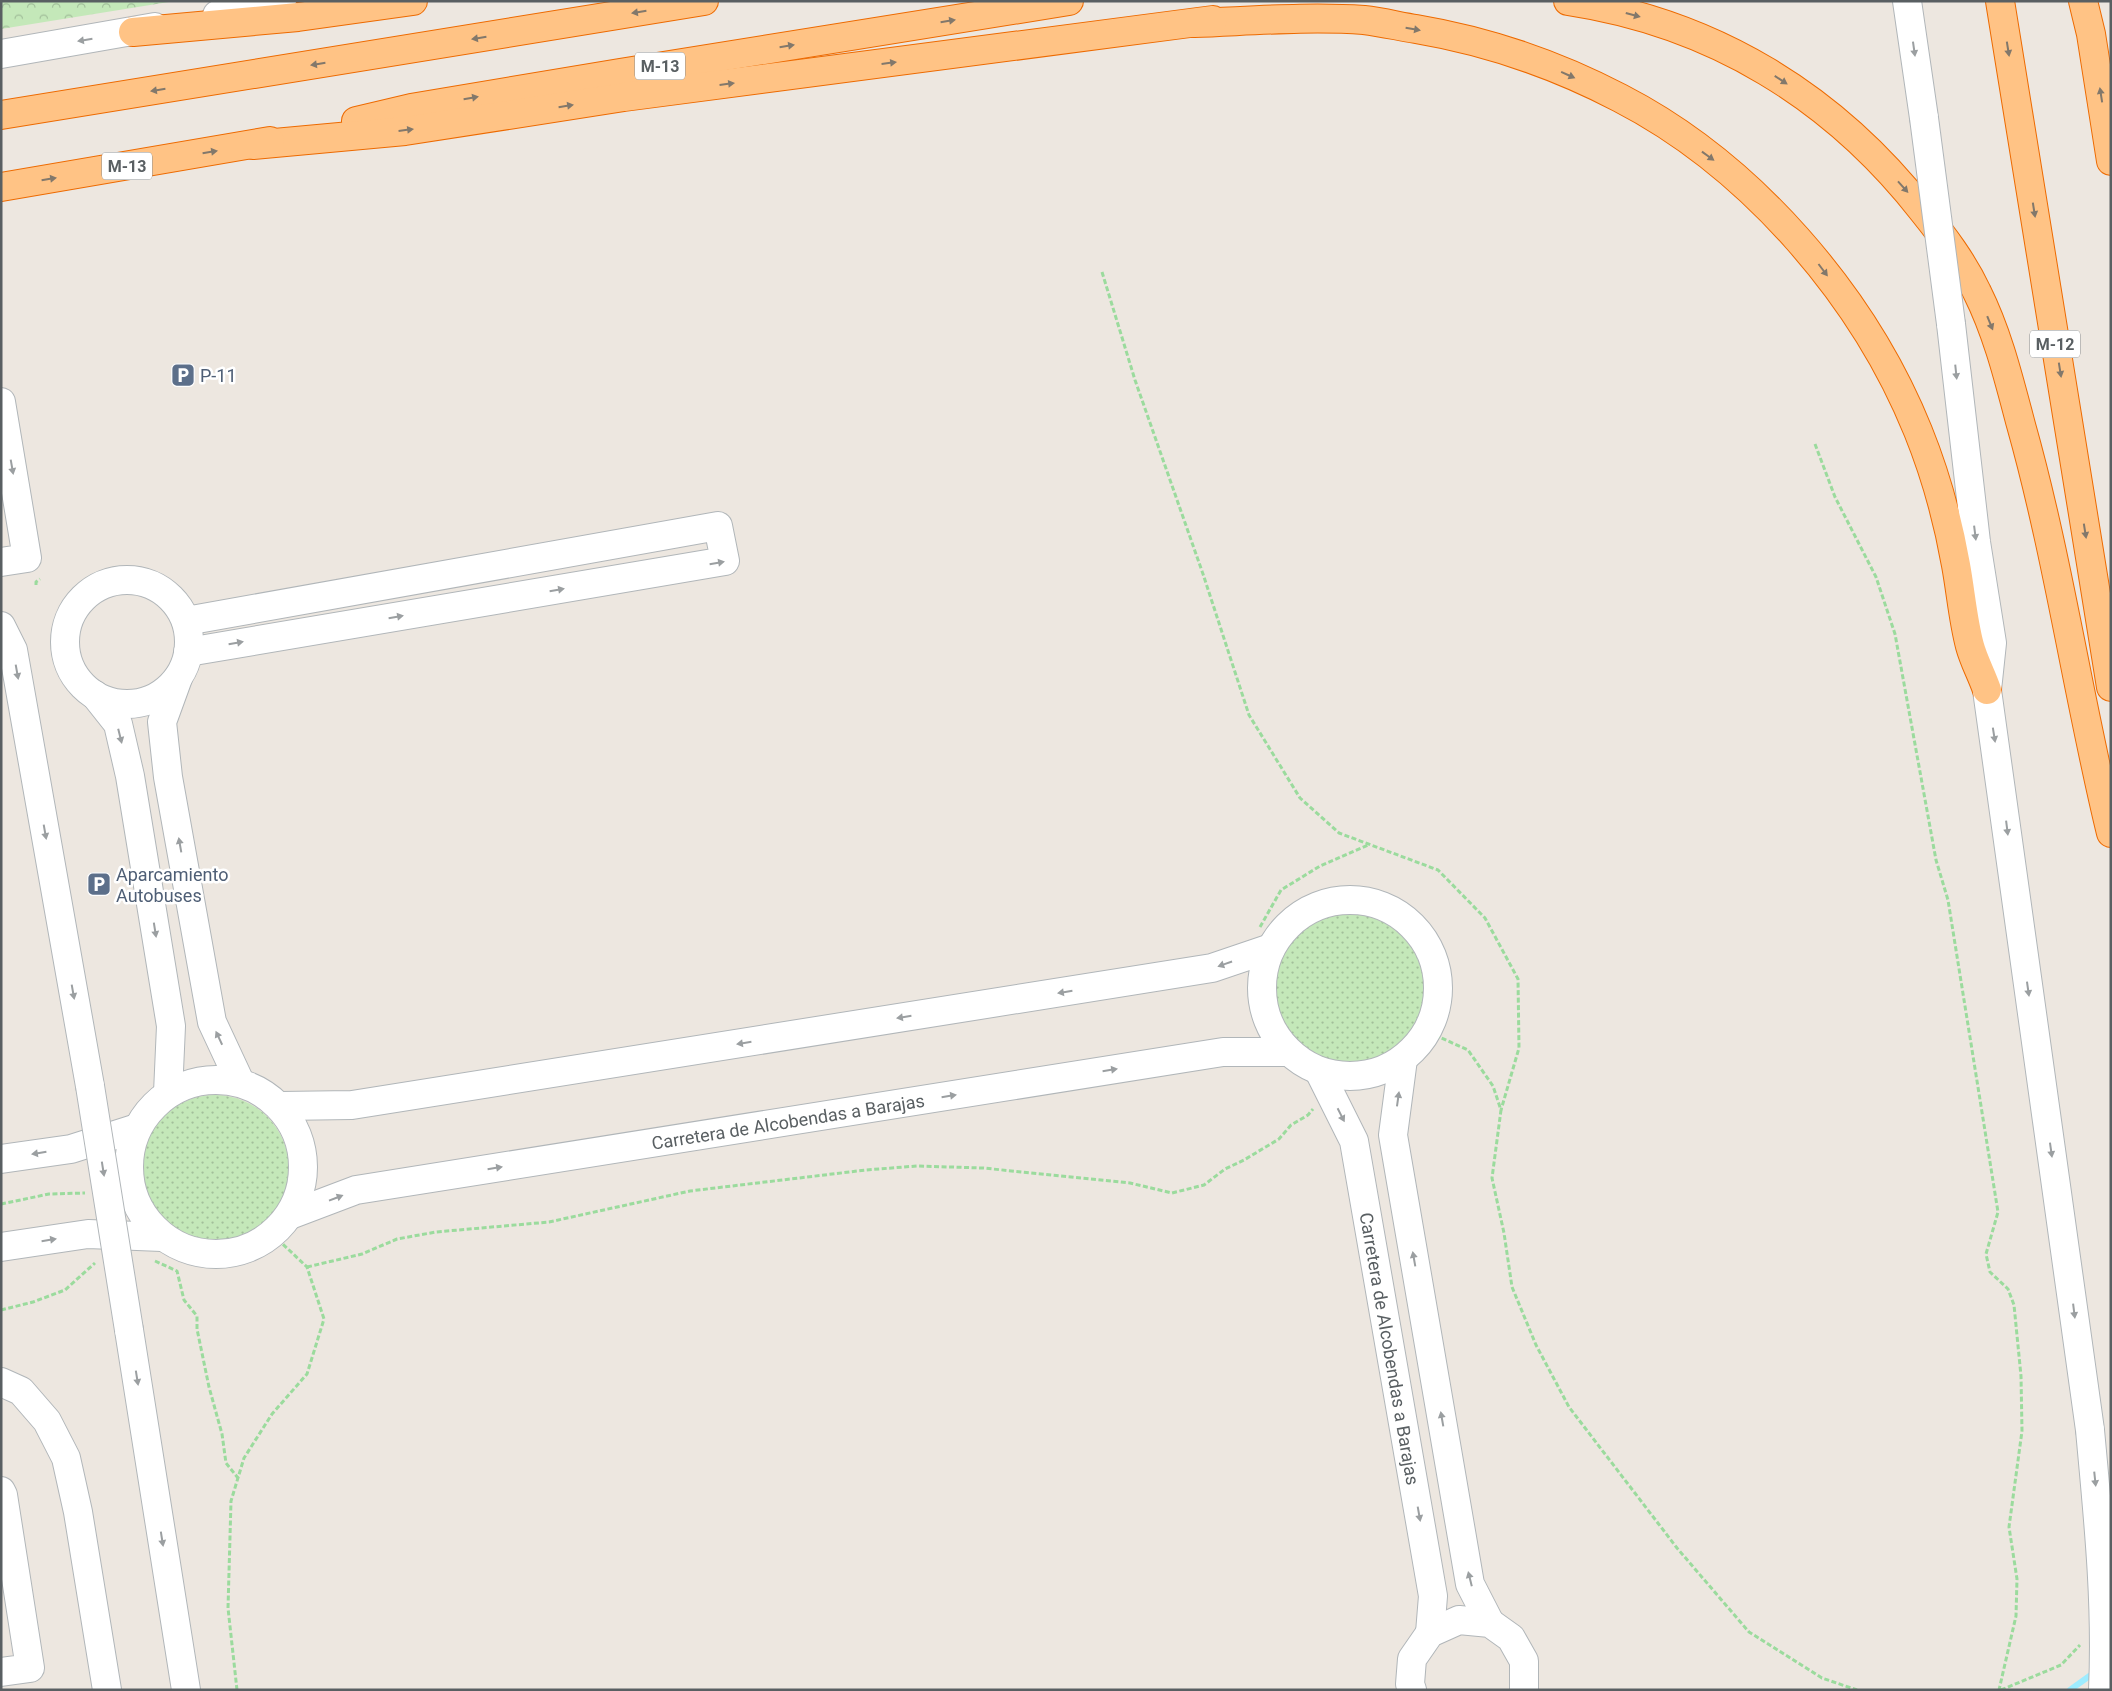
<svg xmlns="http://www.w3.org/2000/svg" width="2112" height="1691" viewBox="0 0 2112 1691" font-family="Roboto,sans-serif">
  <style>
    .park { fill: url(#park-crowns) }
    .garden { fill: url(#garden-dots) }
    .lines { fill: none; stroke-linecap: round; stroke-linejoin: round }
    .stream { stroke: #9eecff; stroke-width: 6 }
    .minor-casing { stroke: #b1b6b9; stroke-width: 30 }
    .highway-casing { stroke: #ed6a00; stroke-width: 30 }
    .path { stroke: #9bdb9d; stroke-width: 3; stroke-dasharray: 5 2.5; stroke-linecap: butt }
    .minor { stroke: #fff; stroke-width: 28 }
    .highway { stroke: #ffc385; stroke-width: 28 }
    .minor-bridge-casing { stroke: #b1b6b9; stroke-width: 30; stroke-linecap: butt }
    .minor-bridge { stroke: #fff; stroke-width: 28 }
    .oneway { fill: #82786b }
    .oneway2 { fill: #9b9fa1 }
    .labels { text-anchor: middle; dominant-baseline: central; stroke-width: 5; stroke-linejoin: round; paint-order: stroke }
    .shield { fill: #fff; stroke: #8b8f91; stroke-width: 1 }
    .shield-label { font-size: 16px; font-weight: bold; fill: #595f62 }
    .service-label { font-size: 18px; fill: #4e5e75; stroke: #fff; text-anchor: start }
    .street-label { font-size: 18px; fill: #595f62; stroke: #fff }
  </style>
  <defs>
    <pattern id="park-crowns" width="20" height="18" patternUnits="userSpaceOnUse" patternTransform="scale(1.25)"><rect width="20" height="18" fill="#c4e8b9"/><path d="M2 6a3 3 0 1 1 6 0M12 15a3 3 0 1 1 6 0" fill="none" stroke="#a2bf9a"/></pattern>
    <pattern id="garden-dots" width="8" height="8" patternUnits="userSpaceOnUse" patternTransform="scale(1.25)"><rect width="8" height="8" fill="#c4e8b9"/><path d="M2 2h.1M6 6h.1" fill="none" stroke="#a2bf9a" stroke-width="1.8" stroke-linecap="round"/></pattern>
  </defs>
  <rect width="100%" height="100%" fill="#ede7e0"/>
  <polygon class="park" points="1,1 175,1 1,29"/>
  <g class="garden">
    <circle cx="1349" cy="989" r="75"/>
    <circle cx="215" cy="1169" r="74"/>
  </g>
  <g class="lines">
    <polyline class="stream" points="2070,1690 2095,1672"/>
    <g class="minor-casing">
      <g id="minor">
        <polyline points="1907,1 1924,118"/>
        <polyline points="217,15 282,1"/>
        <polyline points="1,54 155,27"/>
        <polyline points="1951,324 1976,542 1992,643 1987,690 2090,1430"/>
        <polyline points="1,402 27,558 1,562"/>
        <circle cx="127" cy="642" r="62"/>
        <polyline points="186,621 718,526 725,561 188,652"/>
        <polyline points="1,626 13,650 90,1086"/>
        <polyline points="178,678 162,722 168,777 212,1022 240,1082"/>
        <polyline points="95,695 118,724 130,776 171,1026 168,1093"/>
        <circle cx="1350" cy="988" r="88"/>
        <polyline points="1403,1059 1393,1135 1470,1584 1490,1623"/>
        <path id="s1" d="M1319 1071 1354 1141 1433 1596 1430 1633"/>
        <circle cx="216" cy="1167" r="87"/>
        <polyline points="281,1106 352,1105 1212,968 1271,948"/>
        <polyline points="1,1159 71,1149 137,1128"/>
        <path id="s2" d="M290 1215 356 1190 1223 1052H1288"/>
        <polyline points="1,1247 88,1234 162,1237"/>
        <polyline points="129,1330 186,1690"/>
        <polyline points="1,1382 21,1391 47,1421 66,1458 78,1512 107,1690"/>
        <polyline points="1,1491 3,1495 30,1668 1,1672"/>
        <polyline points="1412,1690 1410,1684 1412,1659 1430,1633 1459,1620 1490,1623 1511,1638 1524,1661 1524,1690"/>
      </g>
    </g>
    <g class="highway-casing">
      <g id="highway">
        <path d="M1568 1C1713 23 1833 96 1923 211 1943 236 1963 262 1977 292 1998 334 2009 380 2021 425 2059 560 2078 698 2111 833"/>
        <polyline points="2000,1 2111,687"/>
        <polyline points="2083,1 2091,34 2111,161"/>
        <path d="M1194 23C1250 21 1308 16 1364 20 1381 22 1398 26 1416 29 1487 41 1555 64 1620 98 1750 165 1863 295 1918 431 1935 473 1948 520 1956 565 1961 592 1963 620 1970 646 1974 661 1982 675 1987 690"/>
        <polyline points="133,32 298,17 413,1"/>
        <polyline points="1,115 704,1"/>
        <polyline points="356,121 411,108 620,73 1069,1"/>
        <polyline points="253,145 405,131 624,97 1213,20"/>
        <polyline points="1,187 270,141"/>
      </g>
    </g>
    <g class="path">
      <polyline points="1102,272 1135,380 1203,574 1249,715 1300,798 1339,833 1438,870 1485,918 1518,979 1519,1048 1501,1110"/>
      <polyline points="1815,444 1835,497 1876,577 1895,634 1936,860 1948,900 1998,1212 1986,1254 1990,1272 2008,1289 2014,1305 2021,1376 2022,1431 2009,1527 2017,1579 2016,1616 1999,1690"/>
      <polyline points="36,585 36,582 40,579"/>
      <polyline points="1260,927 1281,890 1320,866 1368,845"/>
      <polyline points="1428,1032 1468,1050 1493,1086 1501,1110 1492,1178 1504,1233 1512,1287 1536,1345 1569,1407 1677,1548 1749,1632 1822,1678 1857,1690"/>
      <polyline points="1,1204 49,1194 85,1193"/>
      <polyline points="155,1261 177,1271 184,1300 197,1316 197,1329 209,1387 222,1434 226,1463 238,1478"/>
      <polyline points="307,1267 362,1254 397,1239 436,1232 549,1222 690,1191 866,1170 917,1166 983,1168 1130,1183 1172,1193 1204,1185 1225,1169 1244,1160 1279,1139 1291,1125 1308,1115 1313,1109"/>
      <polyline points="1,1310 33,1302 65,1290 95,1263"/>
      <polyline points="237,1690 228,1608 231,1501 244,1458 272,1414 307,1374 324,1319 307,1267 271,1233"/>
      <polyline points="2001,1690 2061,1665 2080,1645"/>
    </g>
    <use href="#minor" class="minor"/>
    <use href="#highway" class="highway"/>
    <g class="minor-bridge-casing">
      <g id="minor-bridge">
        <polyline points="1924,118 1951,324"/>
        <polyline points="90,1086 129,1330"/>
        <path d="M2090 1430C2098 1517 2107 1603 2103 1690"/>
      </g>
    </g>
    <use href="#minor-bridge" class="minor-bridge"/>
  </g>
  <defs><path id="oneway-solid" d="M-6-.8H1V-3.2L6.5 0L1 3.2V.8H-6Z" transform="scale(1.25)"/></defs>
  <g class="oneway">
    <use href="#oneway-solid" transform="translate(639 12) rotate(171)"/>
    <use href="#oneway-solid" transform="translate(1633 15) rotate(15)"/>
    <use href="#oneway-solid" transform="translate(948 21) rotate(-9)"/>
    <use href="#oneway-solid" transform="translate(1413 29) rotate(10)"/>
    <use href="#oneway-solid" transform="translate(479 38) rotate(171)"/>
    <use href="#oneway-solid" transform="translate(787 46) rotate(-9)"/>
    <use href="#oneway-solid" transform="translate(2008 49) rotate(81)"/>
    <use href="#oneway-solid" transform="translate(889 63) rotate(-7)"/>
    <use href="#oneway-solid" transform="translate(318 64) rotate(171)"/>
    <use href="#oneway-solid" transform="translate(1568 75) rotate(24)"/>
    <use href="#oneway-solid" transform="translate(1781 80) rotate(33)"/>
    <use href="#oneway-solid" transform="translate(727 84) rotate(-7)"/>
    <use href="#oneway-solid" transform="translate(158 90) rotate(171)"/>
    <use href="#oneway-solid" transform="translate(2101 95) rotate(-99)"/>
    <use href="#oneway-solid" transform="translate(471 98) rotate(-10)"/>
    <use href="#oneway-solid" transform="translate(566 106) rotate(-9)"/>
    <use href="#oneway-solid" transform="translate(406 130) rotate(-7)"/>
    <use href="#oneway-solid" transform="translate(210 152) rotate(-9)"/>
    <use href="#oneway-solid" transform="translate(1708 156) rotate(36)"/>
    <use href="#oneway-solid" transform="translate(49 179) rotate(-9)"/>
    <use href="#oneway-solid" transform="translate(1903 187) rotate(48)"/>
    <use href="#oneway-solid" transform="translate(2034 210) rotate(81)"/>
    <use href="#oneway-solid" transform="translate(1823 270) rotate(53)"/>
    <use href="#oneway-solid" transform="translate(1990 323) rotate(68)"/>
    <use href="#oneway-solid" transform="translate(2060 370) rotate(81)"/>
    <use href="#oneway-solid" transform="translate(2085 531) rotate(81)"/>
  </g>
  <g class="oneway2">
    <use href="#oneway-solid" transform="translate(85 40) rotate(171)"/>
    <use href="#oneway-solid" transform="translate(1914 49) rotate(82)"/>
    <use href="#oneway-solid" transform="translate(1956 372) rotate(84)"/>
    <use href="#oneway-solid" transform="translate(12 467) rotate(80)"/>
    <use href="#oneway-solid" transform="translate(1975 533) rotate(83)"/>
    <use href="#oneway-solid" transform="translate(717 563) rotate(-10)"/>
    <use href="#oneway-solid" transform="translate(557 590) rotate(-10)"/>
    <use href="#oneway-solid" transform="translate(396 617) rotate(-10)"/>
    <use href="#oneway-solid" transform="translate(236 643) rotate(-10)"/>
    <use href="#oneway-solid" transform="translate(17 672) rotate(80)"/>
    <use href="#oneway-solid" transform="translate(1994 735) rotate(81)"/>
    <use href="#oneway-solid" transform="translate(120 736) rotate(76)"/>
    <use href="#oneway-solid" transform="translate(2007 828) rotate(83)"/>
    <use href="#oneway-solid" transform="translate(45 832) rotate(80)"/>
    <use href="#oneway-solid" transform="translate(180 845) rotate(-100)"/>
    <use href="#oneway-solid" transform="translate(155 930) rotate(81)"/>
    <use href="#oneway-solid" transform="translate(1225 964) rotate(161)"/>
    <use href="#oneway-solid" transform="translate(2028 989) rotate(82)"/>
    <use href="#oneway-solid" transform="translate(73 992) rotate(80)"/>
    <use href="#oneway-solid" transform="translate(1065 992) rotate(171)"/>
    <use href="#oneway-solid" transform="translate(904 1017) rotate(171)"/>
    <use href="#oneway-solid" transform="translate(219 1038) rotate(-115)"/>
    <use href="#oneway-solid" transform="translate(744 1043) rotate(171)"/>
    <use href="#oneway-solid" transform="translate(1110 1070) rotate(-9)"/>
    <use href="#oneway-solid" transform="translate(949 1096) rotate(-9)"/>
    <use href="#oneway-solid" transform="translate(1398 1099) rotate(-82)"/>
    <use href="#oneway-solid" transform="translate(1341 1115) rotate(63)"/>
    <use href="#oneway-solid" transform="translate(2051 1150) rotate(82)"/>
    <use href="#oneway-solid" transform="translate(39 1153) rotate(171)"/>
    <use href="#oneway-solid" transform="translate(495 1168) rotate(-9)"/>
    <use href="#oneway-solid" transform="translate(103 1169) rotate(81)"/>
    <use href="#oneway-solid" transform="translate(336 1198) rotate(-21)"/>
    <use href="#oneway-solid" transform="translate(49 1240) rotate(-9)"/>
    <use href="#oneway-solid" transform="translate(1414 1259) rotate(-100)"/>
    <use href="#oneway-solid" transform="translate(2074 1311) rotate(83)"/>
    <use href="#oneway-solid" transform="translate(137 1378) rotate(81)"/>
    <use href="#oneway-solid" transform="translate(1442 1419) rotate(-100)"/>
    <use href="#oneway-solid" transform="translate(2095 1479) rotate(84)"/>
    <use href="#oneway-solid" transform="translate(1419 1514) rotate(80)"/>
    <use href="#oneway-solid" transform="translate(162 1539) rotate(81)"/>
    <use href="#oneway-solid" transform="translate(1470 1579) rotate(-104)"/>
  </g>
  <defs>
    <g id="parking-square" transform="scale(1.25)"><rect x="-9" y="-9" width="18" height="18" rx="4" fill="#5c6f8a" stroke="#fff"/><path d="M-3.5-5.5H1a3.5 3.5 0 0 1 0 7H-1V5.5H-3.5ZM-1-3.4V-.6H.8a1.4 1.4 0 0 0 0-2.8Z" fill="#fff"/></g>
  </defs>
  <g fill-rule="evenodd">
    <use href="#parking-square" x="183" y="375"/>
    <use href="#parking-square" x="99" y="884"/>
  </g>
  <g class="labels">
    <g class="shield">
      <rect x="635" y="52.5" width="50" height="27" rx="4"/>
      <rect x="102" y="152.5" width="50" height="27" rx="4"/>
      <rect x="2030" y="330.5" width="50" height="27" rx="4"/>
    </g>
    <g class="shield-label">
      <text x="660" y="66">M-13</text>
      <text x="127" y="166">M-13</text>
      <text x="2055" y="344">M-12</text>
    </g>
    <g class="service-label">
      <text x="200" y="375">P-11</text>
      <text x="116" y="874">Aparcamiento<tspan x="116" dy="21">Autobuses</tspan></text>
    </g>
    <g class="street-label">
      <text stroke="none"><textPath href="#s2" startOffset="508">Carretera de Alcobendas a Barajas</textPath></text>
      <text stroke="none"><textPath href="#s1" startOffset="289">Carretera de Alcobendas a Barajas</textPath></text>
    </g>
  </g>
  <rect width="2112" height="1691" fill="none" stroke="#595f62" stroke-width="5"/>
</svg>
